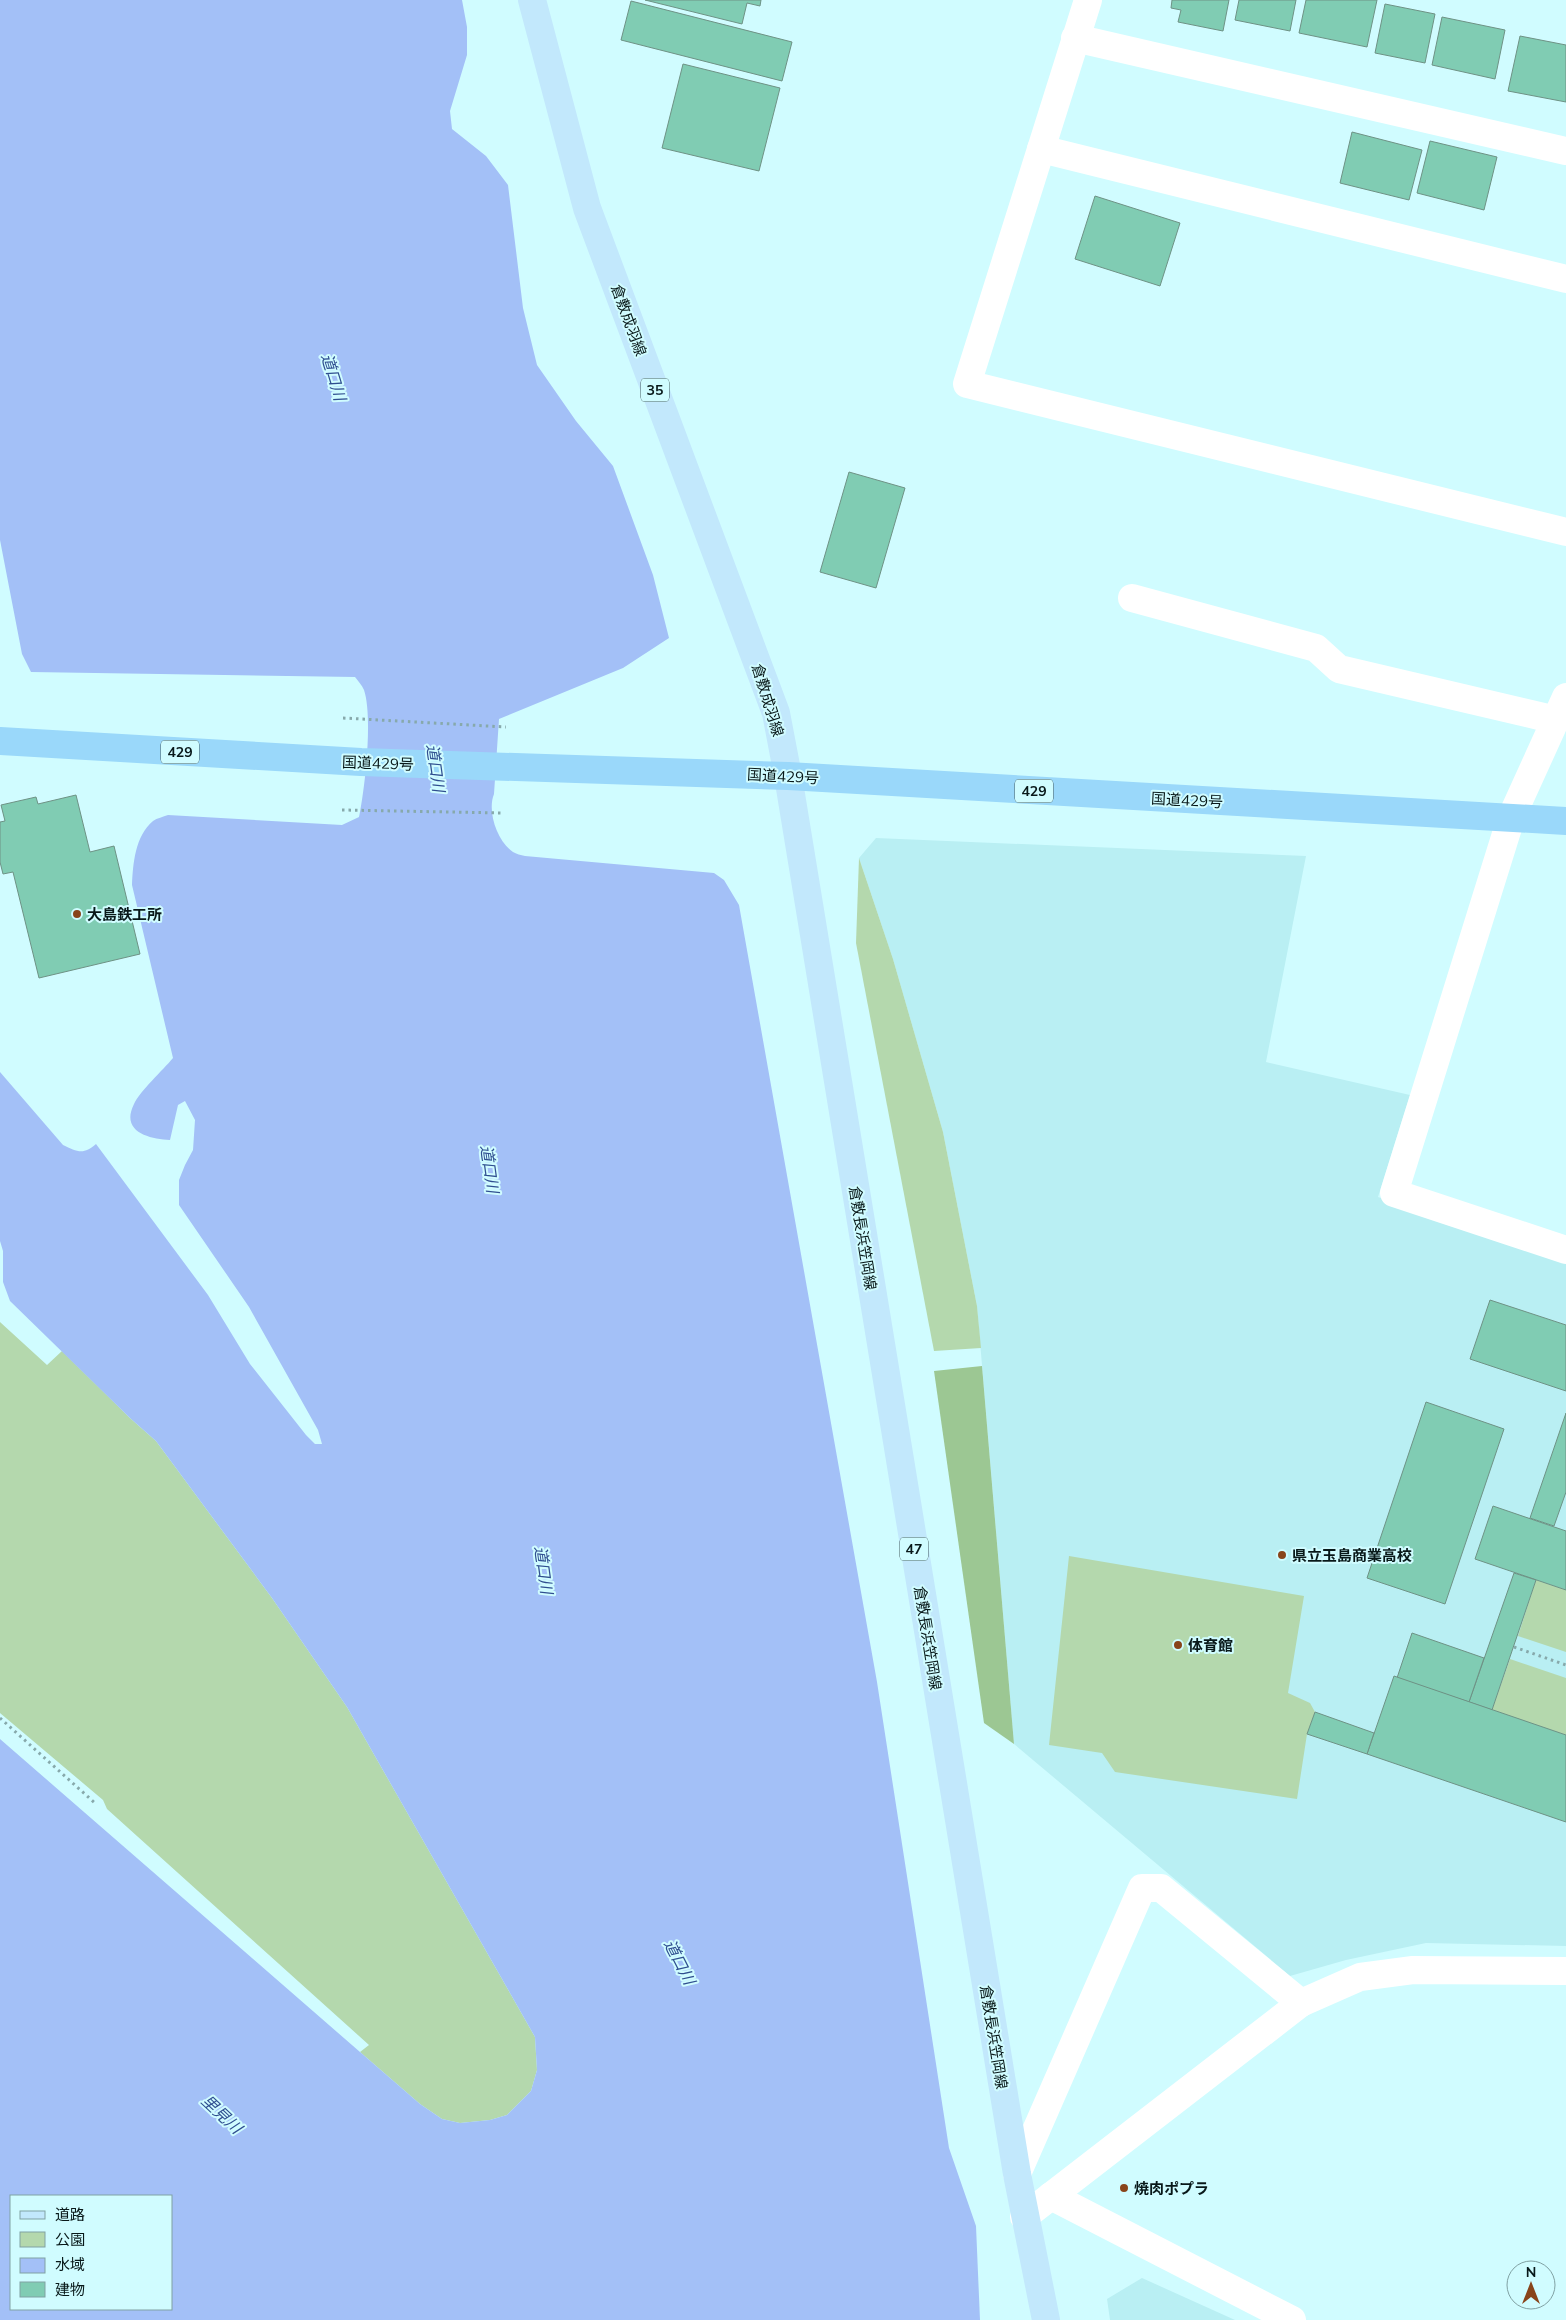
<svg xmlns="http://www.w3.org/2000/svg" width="1566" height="2320" viewBox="0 0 1566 2320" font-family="Mulish,'Noto Sans JP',sans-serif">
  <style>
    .built { fill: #b9eff3 }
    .green { fill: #b4d8ad }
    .forest { fill: #9cc793 }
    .water { fill: #a3c0f7; fill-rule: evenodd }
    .building { fill: #80ccb3; stroke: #6e9285 }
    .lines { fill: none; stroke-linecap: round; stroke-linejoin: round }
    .path { stroke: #87a9ab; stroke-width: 3; stroke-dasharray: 2.5 4; stroke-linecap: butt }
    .street { stroke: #fff; stroke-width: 28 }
    .primary { stroke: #c2e8fc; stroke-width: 28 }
    .highway { stroke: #9ad8fa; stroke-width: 28 }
    .poi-dot { fill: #88441a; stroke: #d0fcff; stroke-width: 2 }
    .labels { text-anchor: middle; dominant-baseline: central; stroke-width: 4; stroke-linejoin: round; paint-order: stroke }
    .shield { fill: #d0fcff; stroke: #445c5e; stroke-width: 1 }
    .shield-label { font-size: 14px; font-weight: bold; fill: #081819 }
    .street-label { font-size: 15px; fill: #081819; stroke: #d0fcff }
    .poi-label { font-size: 15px; font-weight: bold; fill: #081819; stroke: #d0fcff; text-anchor: start }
    .water-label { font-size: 16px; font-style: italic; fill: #2f4e90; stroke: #d0fcff }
  </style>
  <rect width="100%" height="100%" fill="#d0fcff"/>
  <g class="built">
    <polygon points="876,838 1306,856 1266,1062 1410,1095 1378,1197 1566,1262 1566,1946 1426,1943 1346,1960 1290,1976 1014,1744 977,1306 943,1132 893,959 859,858"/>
    <polygon points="1142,2278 1235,2320 1110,2320 1107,2299"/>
  </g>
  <g class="green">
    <polygon points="859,858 893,959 943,1132 977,1306 981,1348 934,1351 856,943"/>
    <polygon points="0,1322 47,1365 62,1351 130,1418 156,1441 272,1598 347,1707 535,2037 537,2070 531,2091 507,2115 490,2120 460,2123 442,2119 420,2104 360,2052 369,2045 107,1809 103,1800 0,1713"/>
    <polygon points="1069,1556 1304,1596 1288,1693 1310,1703 1315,1712 1307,1734 1297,1799 1115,1772 1102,1753 1049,1745"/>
    <polygon points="1536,1580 1566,1590 1566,1652 1518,1636"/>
    <polygon points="1510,1659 1566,1678 1566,1735 1492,1710"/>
  </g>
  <polygon class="forest" points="982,1366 1014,1744 984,1723 934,1371"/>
  <path class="water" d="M0 0H462L467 27V55L450 111 452 129 486 156 508 185 523 308 537 365 576 421 613 466 653 575 669 638 623 668 499 719 494 794C487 811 497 841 513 852 516 854 521 855 525 856L714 873 724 880 739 905 877 1682 949 2148 976 2226 980 2320H0V1739L360 2052 420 2104 442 2119 460 2123 490 2120 507 2115 531 2091 537 2070 535 2037 347 1707 272 1598 156 1441 130 1418 10 1301 3 1282V1251L0 1241V1072L63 1145C77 1152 84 1155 96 1144L208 1295 250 1364 306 1435 315 1444H322L318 1430 249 1307 179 1205V1180L185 1165 193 1150 195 1120 185 1101 178 1105 170 1140C149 1139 120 1132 134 1104 140 1091 163 1070 173 1058L132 885C133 864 135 836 153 821 157 818 163 817 168 815L342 825 359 817C365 788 373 717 364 690 362 685 358 681 355 677L31 672 22 654 0 540ZM11 2196H171V2309H11Z"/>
  <g class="building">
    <polygon points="645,0 761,0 760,6 747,3 742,24"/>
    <polygon points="1172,0 1229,0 1223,31 1178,22 1181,10 1171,8"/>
    <polygon points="1239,0 1296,0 1290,31 1235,20"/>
    <polygon points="1306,0 1377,0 1367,47 1299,33"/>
    <polygon points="631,1 792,42 782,81 621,40"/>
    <polygon points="1385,4 1435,14 1425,63 1375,53"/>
    <polygon points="1442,17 1505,30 1495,79 1432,65"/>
    <polygon points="1520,36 1566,45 1566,102 1508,91"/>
    <polygon points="683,64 780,88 759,171 662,148"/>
    <polygon points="1352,132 1422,150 1409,200 1340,183"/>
    <polygon points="1430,141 1497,157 1484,210 1417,193"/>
    <polygon points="1095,196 1180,223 1160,286 1075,259"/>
    <polygon points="849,472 905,488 876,588 820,572"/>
    <polygon points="76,795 90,852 114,846 140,954 39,978 13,872 3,874 0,862 0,822 5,821 1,805 36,797 38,804"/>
    <polygon points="1490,1300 1566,1325 1566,1391 1470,1359"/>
    <polygon points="1426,1402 1504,1429 1445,1604 1367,1578"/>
    <polygon points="1566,1413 1566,1492 1554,1526 1530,1518"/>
    <polygon points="1493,1506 1566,1531 1566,1590 1475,1559"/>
    <polygon points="1514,1573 1536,1580 1492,1710 1469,1702"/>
    <polygon points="1412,1633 1484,1658 1469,1702 1397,1678"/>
    <polygon points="1394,1676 1566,1735 1566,1822 1367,1754"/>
    <polygon points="1315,1712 1374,1733 1367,1754 1307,1734"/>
  </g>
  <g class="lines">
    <g class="path">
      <polyline points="343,718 506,727"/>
      <polyline points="342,810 502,813"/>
      <polyline points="1514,1647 1566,1665"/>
      <polyline points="0,1718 96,1804"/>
    </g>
    <g class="street">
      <polyline points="1088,0 967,384 1566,532"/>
      <polyline points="1075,38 1566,151"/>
      <polyline points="1041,149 1566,279"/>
      <polyline points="1132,598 1316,648 1339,669 1556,720"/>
      <polyline points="1566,697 1511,818 1394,1193 1566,1250"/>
      <polyline points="1017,2174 1142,1888 1161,1888 1301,2003"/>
      <polyline points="1051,2196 1292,2320"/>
      <polyline points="1024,2217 1301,2003 1360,1977 1413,1970 1566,1971"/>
    </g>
    <polyline class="primary" points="532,0 587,208 776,713 788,776 1017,2174 1046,2320"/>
    <polyline class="highway" points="0,741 361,762 788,776 1566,821"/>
  </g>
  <g class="poi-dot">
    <circle cx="77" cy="914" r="5"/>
    <circle cx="1282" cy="1555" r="5"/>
    <circle cx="1178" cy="1645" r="5"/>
    <circle cx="1124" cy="2188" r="5"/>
  </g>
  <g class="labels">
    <g class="shield">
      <rect x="641" y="378.5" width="28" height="23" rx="4"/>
      <rect x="161" y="740.5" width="38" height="23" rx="4"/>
      <rect x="1015" y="779.5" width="38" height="23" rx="4"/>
      <rect x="900" y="1537.5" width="28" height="23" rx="4"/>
    </g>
    <g class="shield-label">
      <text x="655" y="390">35</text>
      <text x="180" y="752">429</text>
      <text x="1034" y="791">429</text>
      <text x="914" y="1549">47</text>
    </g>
    <g class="street-label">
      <text transform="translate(629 320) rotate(70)">倉敷成羽線</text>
      <text transform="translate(768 700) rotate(73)">倉敷成羽線</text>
      <text transform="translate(378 763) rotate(2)">国道429号</text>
      <text transform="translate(783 776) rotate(3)">国道429号</text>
      <text transform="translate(1187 800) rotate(3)">国道429号</text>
      <text transform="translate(863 1238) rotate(81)">倉敷長浜笠岡線</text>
      <text transform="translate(928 1638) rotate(81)">倉敷長浜笠岡線</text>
      <text transform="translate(994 2037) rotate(81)">倉敷長浜笠岡線</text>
    </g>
    <g class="poi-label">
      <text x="87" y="914">大島鉄工所</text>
      <text x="1292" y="1555">県立玉島商業高校</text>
      <text x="1188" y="1645">体育館</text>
      <text x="1134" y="2188">焼肉ポプラ</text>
    </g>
    <g class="water-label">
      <text transform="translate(334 377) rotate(73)">道口川</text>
      <text transform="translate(436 768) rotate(82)">道口川</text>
      <text transform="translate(490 1169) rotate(82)">道口川</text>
      <text transform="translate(544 1570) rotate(82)">道口川</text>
      <text transform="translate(680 1962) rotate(63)">道口川</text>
      <text transform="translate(222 2114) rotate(43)">里見川</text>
    </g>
  </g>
  <rect x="10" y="2195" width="162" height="115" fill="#d0fcff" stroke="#80a1a3"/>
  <rect x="20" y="2211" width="25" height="8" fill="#c2e8fc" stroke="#80a1a3"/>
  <text x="55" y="2220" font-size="15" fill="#081819">道路</text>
  <rect x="20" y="2232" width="25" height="15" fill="#b4d8ad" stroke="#80a1a3"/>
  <text x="55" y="2245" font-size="15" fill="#081819">公園</text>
  <rect x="20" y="2258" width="25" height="15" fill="#a3c0f7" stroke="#80a1a3"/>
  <text x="55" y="2270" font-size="15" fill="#081819">水域</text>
  <rect x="20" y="2282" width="25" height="15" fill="#80ccb3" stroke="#80a1a3"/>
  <text x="55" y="2295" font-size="15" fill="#081819">建物</text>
  <g transform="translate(1531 2285)"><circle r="24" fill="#d0fcff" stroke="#80a1a3"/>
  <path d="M0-4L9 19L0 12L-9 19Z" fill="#88441a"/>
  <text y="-8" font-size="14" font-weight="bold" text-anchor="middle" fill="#081819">N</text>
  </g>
</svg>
